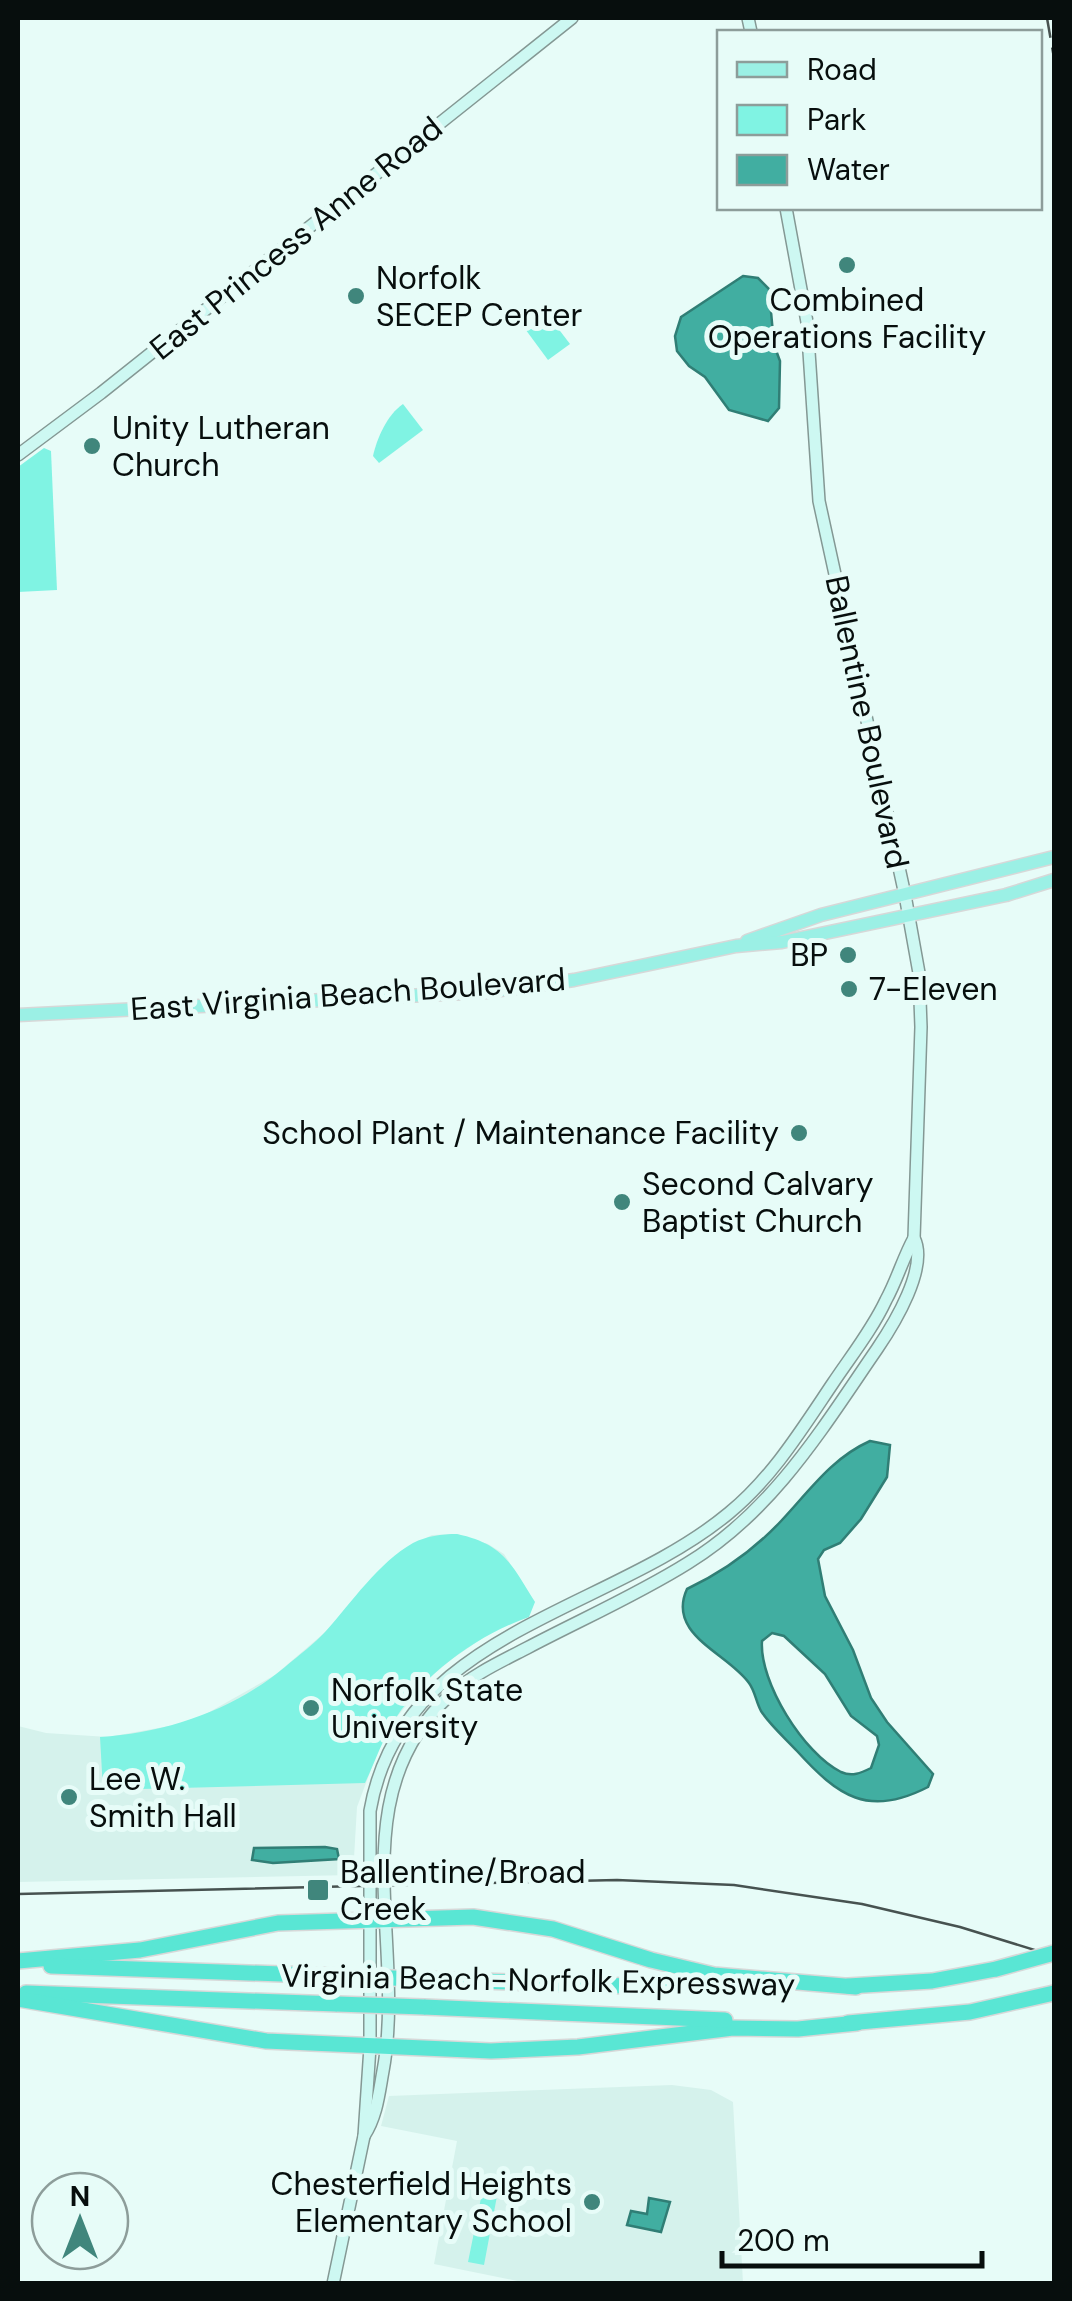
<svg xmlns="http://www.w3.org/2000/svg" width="1072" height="2301" viewBox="0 0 1072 2301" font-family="'DM Sans',sans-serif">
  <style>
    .built { fill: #d5f2ec }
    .green { fill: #80f3e3 }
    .water { fill: #41aea1; stroke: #307e75; stroke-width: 2.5; fill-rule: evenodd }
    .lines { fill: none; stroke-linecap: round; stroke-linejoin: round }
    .secondary-casing { stroke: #849894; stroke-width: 14 }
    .primary-casing { stroke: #d7d8d8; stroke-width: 15 }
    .highway-casing { stroke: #d7d8d8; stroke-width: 18 }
    .secondary { stroke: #cdf8f2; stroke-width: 11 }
    .primary { stroke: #9bf0e5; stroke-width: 12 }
    .highway { stroke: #59e6d4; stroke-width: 15 }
    .tram { stroke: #475250; stroke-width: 2.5 }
    .rail { stroke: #475250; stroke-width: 2.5; stroke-dasharray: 20 10; stroke-linecap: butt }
    .highway-bridge-casing { stroke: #d7d8d8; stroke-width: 18; stroke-linecap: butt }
    .highway-bridge { stroke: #59e6d4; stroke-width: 15 }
    .poi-dot { fill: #40867c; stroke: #e7fcf8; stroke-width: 4 }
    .labels { text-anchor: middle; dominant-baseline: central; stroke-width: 10; stroke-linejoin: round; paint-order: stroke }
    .street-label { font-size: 32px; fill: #070e0d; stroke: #e7fcf8 }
    .poi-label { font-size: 32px; fill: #070e0d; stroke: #e7fcf8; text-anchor: start }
  </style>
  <rect width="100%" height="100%" fill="#e7fcf8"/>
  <g class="built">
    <polygon points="457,1534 488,1544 504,1554 535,1602 452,1659 428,1679 396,1718 378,1751 357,1807 353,1875 18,1882 18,1726 46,1733 108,1737 175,1725 204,1715 275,1675 323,1634 401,1551 432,1535"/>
    <polygon points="672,2085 711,2090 733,2102 743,2283 527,2283 434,2264 457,2141 381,2126 389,2096"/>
  </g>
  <g class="green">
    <polygon points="541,306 570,344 548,360 520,322"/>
    <path d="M403 404 423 430 379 463 373 456C377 438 387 415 403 404Z"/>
    <polygon points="44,448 51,451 57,590 18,592 18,467"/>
    <path d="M457 1534C504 1544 512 1565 535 1602L529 1617C477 1635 419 1677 391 1726 381 1744 374 1764 365 1783L103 1790 100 1737C167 1733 233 1710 285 1667 299 1655 314 1644 326 1631 352 1602 378 1563 413 1543 427 1536 441 1534 457 1534Z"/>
    <polygon points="482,2193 497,2196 484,2265 468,2262"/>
  </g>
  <g class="water">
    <polygon points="743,276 758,278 769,289 774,345 780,361 779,408 768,421 729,410 705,377 689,366 677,351 675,336 681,317"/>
    <path d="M870 1441 890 1445 887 1477 861 1519 840 1543 824 1550 818 1559 825 1596 853 1650 871 1698 887 1722 933 1774 928 1787C868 1818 838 1796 797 1751 785 1738 770 1725 761 1711 756 1702 755 1691 749 1683 728 1653 666 1635 687 1589 723 1572 755 1549 782 1520 810 1490 832 1458 870 1441ZM772 1633 784 1636 825 1674 851 1716 877 1736 879 1745 871 1768C861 1773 852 1777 841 1772 804 1754 759 1682 762 1641Z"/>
    <polygon points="325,1847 337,1849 339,1859 273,1863 252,1860 254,1848"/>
    <polygon points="649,2198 670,2202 661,2232 627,2225 631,2211 647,2214"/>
  </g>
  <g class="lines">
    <g class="secondary-casing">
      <g id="secondary">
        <polyline points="748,18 751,32"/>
        <polyline points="18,455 101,393 572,18"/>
        <path d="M364 2136C377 2116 379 2093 383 2071 407 1942 339 1797 450 1695 472 1675 500 1662 527 1648 580 1620 637 1595 688 1563 773 1511 822 1429 877 1349 894 1324 929 1267 914 1238L921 1027 919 973 905 895 819 501 807 322 786 208"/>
        <path d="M333 2284 364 2136 370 2047V1811C401 1631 609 1613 729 1513 772 1478 802 1429 833 1383 851 1356 872 1330 886 1300 897 1280 903 1258 914 1238"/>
      </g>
    </g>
    <g class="primary-casing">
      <g id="primary">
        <polyline points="747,941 821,915 1054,857"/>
        <polyline points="18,1015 486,992 574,980 736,946 782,942 1006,895 1054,880"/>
      </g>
    </g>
    <g class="highway-casing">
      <g id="highway">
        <polyline points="18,1961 140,1950 278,1923 473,1917 553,1929 651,1960 714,1975 856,1987"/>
        <polyline points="51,1966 337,1976"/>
        <polyline points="419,1979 628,1986 720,1983"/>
        <polyline points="848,1986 932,1981 996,1969"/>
        <polyline points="26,1993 337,2004"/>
        <polyline points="18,1999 266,2041 491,2051 578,2047 733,2028 798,2029 857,2023"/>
        <polyline points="424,2007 725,2020"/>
        <polyline points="848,2023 970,2012 1054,1993"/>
      </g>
    </g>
    <use href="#secondary" class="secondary"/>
    <use href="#primary" class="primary"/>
    <use href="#highway" class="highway"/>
    <polyline class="tram" points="18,1894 617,1880 734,1885 862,1904 960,1927 1054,1956"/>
    <polyline class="rail" points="1047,18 1054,58"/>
    <g class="highway-bridge-casing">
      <g id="highway-bridge">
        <polyline points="996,1969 1054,1953"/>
        <polyline points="337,1976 419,1979"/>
        <polyline points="337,2004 424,2007"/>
      </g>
    </g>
    <use href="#highway-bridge" class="highway-bridge"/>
  </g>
  <g class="poi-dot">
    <circle cx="847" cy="265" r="10"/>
    <circle cx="356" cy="296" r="10"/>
    <circle cx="92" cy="446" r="10"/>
    <circle cx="848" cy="955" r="10"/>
    <circle cx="849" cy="989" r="10"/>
    <circle cx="799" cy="1133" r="10"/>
    <circle cx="622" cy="1202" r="10"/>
    <circle cx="311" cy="1708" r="10"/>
    <circle cx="69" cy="1797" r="10"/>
    <rect x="306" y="1878" width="24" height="24" rx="5"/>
    <circle cx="592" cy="2202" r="10"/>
  </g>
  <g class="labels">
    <g class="street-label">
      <text transform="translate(296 238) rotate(-39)">East Princess Anne Road</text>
      <text transform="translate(867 722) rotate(78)">Ballentine Boulevard</text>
      <text transform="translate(348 994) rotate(-4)">East Virginia Beach Boulevard</text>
      <text transform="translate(538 1980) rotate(1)">Virginia Beach-Norfolk Expressway</text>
    </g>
    <g class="poi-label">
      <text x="376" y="278">Norfolk<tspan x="376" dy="37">SECEP Center</tspan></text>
      <text x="847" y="300" text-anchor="middle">Combined<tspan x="847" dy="37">Operations Facility</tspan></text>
      <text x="112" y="428">Unity Lutheran<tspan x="112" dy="37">Church</tspan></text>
      <text x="828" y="955" text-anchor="end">BP</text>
      <text x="869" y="989">7-Eleven</text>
      <text x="779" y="1133" text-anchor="end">School Plant / Maintenance Facility</text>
      <text x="642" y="1184">Second Calvary<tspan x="642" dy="37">Baptist Church</tspan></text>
      <text x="331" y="1690">Norfolk State<tspan x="331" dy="37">University</tspan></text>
      <text x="89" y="1779">Lee W.<tspan x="89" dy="37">Smith Hall</tspan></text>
      <text x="340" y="1872">Ballentine/Broad<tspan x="340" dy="37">Creek</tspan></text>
      <text x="572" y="2184" text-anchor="end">Chesterfield Heights<tspan x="572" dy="37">Elementary School</tspan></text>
    </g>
  </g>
  <rect width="1072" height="2301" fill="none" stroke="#070e0d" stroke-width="40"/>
  <rect x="717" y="30" width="325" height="180" fill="#e7fcf8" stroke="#8d9d9a" stroke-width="2.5"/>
  <rect x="737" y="62" width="50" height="15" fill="#9bf0e5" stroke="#8d9d9a" stroke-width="2.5"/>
  <text x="807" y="80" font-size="30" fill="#070e0d">Road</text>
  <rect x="737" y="105" width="50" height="30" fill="#80f3e3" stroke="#8d9d9a" stroke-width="2.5"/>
  <text x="807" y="130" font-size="30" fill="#070e0d">Park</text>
  <rect x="737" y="155" width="50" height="30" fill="#41aea1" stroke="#8d9d9a" stroke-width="2.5"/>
  <text x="807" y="180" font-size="30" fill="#070e0d">Water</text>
  <g transform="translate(80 2221)"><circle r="48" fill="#e7fcf8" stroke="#8d9d9a" stroke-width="2.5"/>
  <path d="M0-8L18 38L0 25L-18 38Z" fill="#40867c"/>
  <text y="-15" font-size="28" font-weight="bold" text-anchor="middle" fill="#070e0d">N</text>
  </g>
  <path d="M722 2251v15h260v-15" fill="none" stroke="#070e0d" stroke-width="5"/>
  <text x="737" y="2251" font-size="30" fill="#070e0d" stroke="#e7fcf8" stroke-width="8" paint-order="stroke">200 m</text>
</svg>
